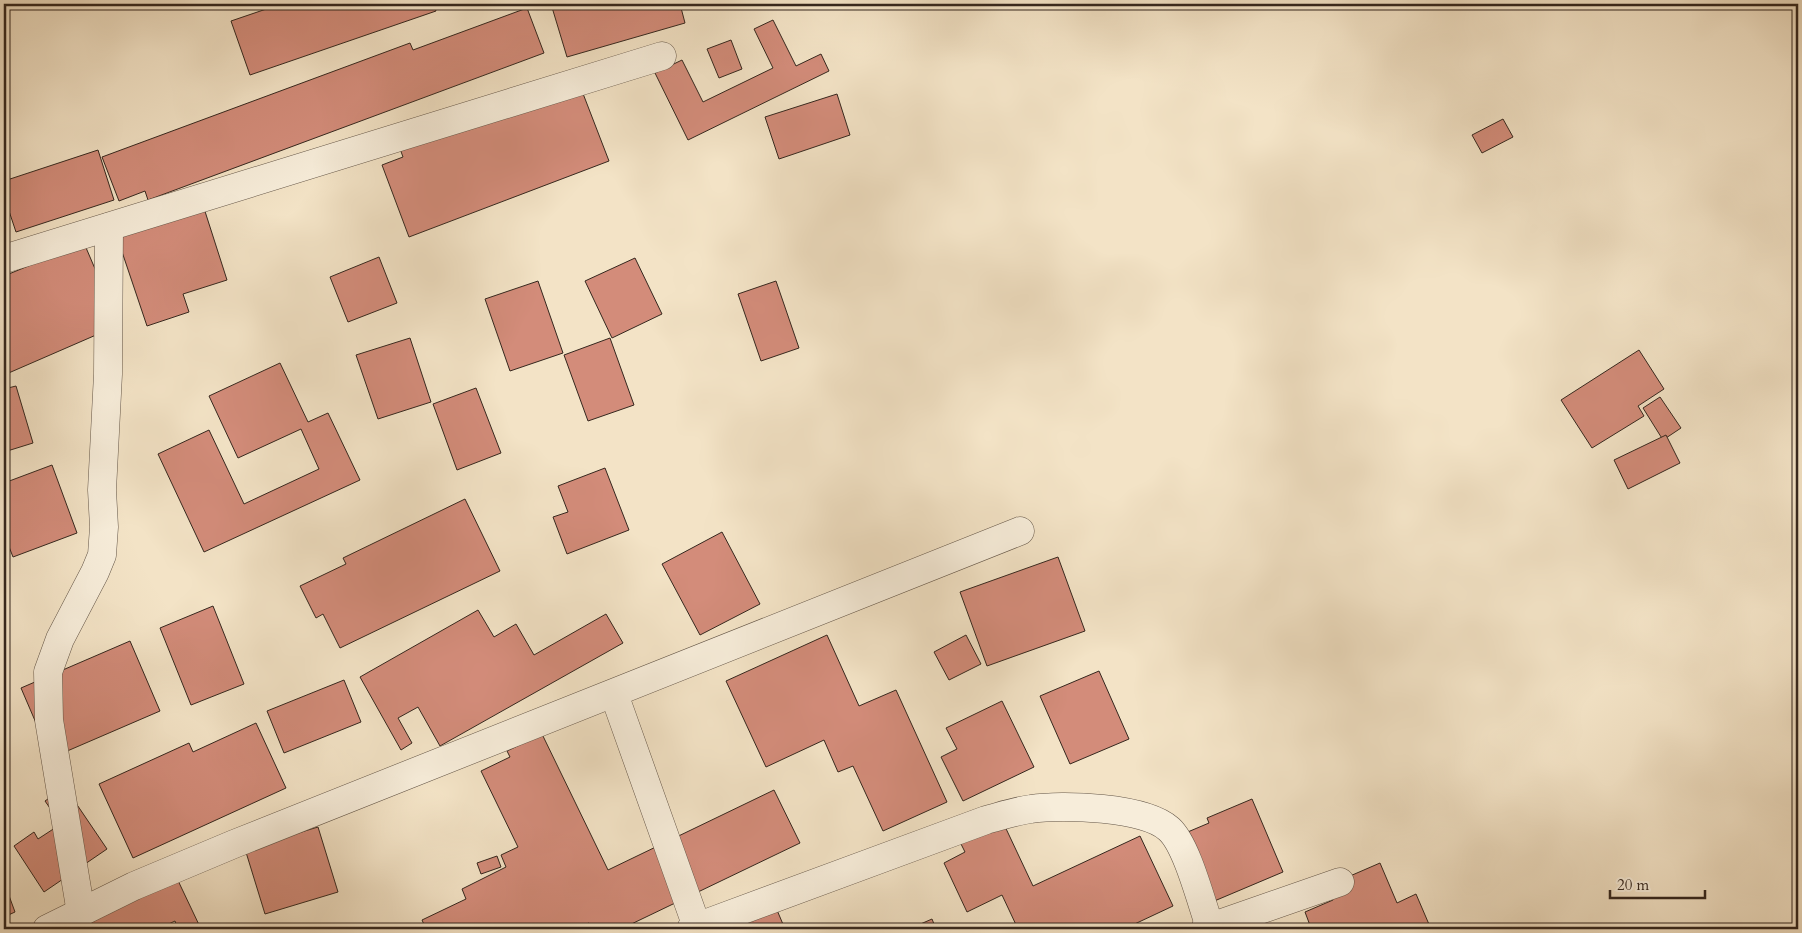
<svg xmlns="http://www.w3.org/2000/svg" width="1802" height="933" viewBox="0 0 1802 933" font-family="Cardo,serif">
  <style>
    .building { fill: #d38c7a; stroke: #35271e }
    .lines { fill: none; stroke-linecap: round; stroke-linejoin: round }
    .street-casing { stroke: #645648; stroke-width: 29 }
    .street { stroke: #f7edda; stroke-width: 28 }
  </style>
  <rect width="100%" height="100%" fill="#f3e3c6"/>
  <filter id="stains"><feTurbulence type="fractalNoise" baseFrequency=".004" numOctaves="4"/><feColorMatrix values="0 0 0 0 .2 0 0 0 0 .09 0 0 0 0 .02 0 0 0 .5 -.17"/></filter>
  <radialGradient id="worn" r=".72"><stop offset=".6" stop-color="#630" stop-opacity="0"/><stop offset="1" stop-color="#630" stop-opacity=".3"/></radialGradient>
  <g class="building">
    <polygon points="281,4 434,4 436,11 250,75 231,21"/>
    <polygon points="551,4 680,4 685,23 567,57"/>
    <polygon points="527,8 544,53 148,200 145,191 119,201 102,157 410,43 413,50"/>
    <polygon points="773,20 796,66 821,54 829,71 688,140 655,73 682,60 703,102 773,68 754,29"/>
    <polygon points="731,40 742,69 719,78 707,49"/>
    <polygon points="577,78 609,161 409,237 382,165 403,157 399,146"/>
    <polygon points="837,94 850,135 779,159 765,117"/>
    <polygon points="1503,119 1513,137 1482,153 1472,135"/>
    <polygon points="98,150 114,200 16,232 4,196 4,181"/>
    <polygon points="202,202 227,280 183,294 189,312 147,326 115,231"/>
    <polygon points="84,243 119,325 4,375 4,276"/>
    <polygon points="379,257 397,303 348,322 330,277"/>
    <polygon points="635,258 662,314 612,338 585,281"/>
    <polygon points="538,281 563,353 510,371 485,299"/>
    <polygon points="776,281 799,348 761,361 738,294"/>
    <polygon points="410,338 431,402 378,419 356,355"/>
    <polygon points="610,338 634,405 588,421 564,355"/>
    <polygon points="1639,350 1664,389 1638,406 1644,416 1592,448 1561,400"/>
    <polygon points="280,363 308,422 328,413 360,480 204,552 158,454 209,430 244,504 319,469 301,429 238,458 209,396"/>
    <polygon points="16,386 33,443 4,452 4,389"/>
    <polygon points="476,388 501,453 457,470 433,404"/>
    <polygon points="1660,397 1681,428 1663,440 1643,408"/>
    <polygon points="1666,435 1680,463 1628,489 1614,460"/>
    <polygon points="52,465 77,533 13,557 4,534 4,483"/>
    <polygon points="605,468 629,530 567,554 553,517 568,512 558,486"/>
    <polygon points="465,499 500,571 340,648 323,614 316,618 300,586 346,564 343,558"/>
    <polygon points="722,532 760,604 700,635 662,564"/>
    <polygon points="1058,557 1085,631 987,666 960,592"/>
    <polygon points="213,606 244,684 191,705 160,628"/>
    <polygon points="478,610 494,637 516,624 534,655 606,614 623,643 440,746 418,707 398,718 412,743 401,750 360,677"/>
    <polygon points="827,635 859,706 896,690 947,802 883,831 853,766 838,772 824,740 766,767 726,681"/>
    <polygon points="966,635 981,664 949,680 934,652"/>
    <polygon points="130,641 160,711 51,758 21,688"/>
    <polygon points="1099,671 1129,739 1070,764 1040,696"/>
    <polygon points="344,680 361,722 284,753 267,711"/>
    <polygon points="1002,701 1034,767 963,801 941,757 957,749 946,728"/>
    <polygon points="256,723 286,788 133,858 99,784 189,743 193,752"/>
    <polygon points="542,734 608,870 774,790 800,843 621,929 592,929 589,923 575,929 426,929 422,920 466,899 462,889 506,867 501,855 518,847 481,771 510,757 507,751"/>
    <polygon points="65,787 107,849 44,892 14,846 34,832 38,839 61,824 45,801"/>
    <polygon points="1252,799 1283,872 1212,902 1183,834 1209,823 1207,818"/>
    <polygon points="1001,818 1033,886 1140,836 1173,906 1124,929 1018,929 1002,895 967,912 944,863 965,852 958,838"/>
    <polygon points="318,827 338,892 265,914 245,849"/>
    <polygon points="497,856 501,867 481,874 477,863"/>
    <polygon points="1380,863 1397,903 1416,894 1431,929 1307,929 1311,928 1305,912 1333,900 1327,886"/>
    <polygon points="173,870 201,929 178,929 175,921 158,929 45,929"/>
    <polygon points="4,882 15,912 4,917"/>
    <polygon points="774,903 785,929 728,929"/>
    <polygon points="932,919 936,929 909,929"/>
  </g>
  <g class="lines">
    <g class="street-casing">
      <g id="street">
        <polyline points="4,259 662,56"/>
        <polyline points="614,694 697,927"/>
        <polyline points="81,913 49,720 48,672 60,639 95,572 102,555 104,527 102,490 108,374 109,227"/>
        <polyline points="47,929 134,886 234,844 1020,531"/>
        <path d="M691 929 986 820C1001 816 1016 811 1031 809 1062 804 1145 807 1169 829 1187 845 1201 902 1210 927"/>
        <polyline points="1205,929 1340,882"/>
      </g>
    </g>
    <use href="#street" class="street"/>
  </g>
  <rect width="1802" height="933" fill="none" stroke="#f3e3c6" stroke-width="20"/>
  <rect x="5" y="5" width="1792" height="923" fill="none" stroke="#35271e" stroke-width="2.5"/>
  <rect x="10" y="10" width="1782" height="913" fill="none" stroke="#35271e"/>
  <path d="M1610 890v8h95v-8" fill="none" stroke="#35271e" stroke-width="2.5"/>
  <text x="1617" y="890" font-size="15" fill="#35271e" stroke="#f7edda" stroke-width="4" paint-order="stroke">20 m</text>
  <rect width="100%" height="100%" filter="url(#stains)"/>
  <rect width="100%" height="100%" fill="url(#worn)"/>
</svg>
